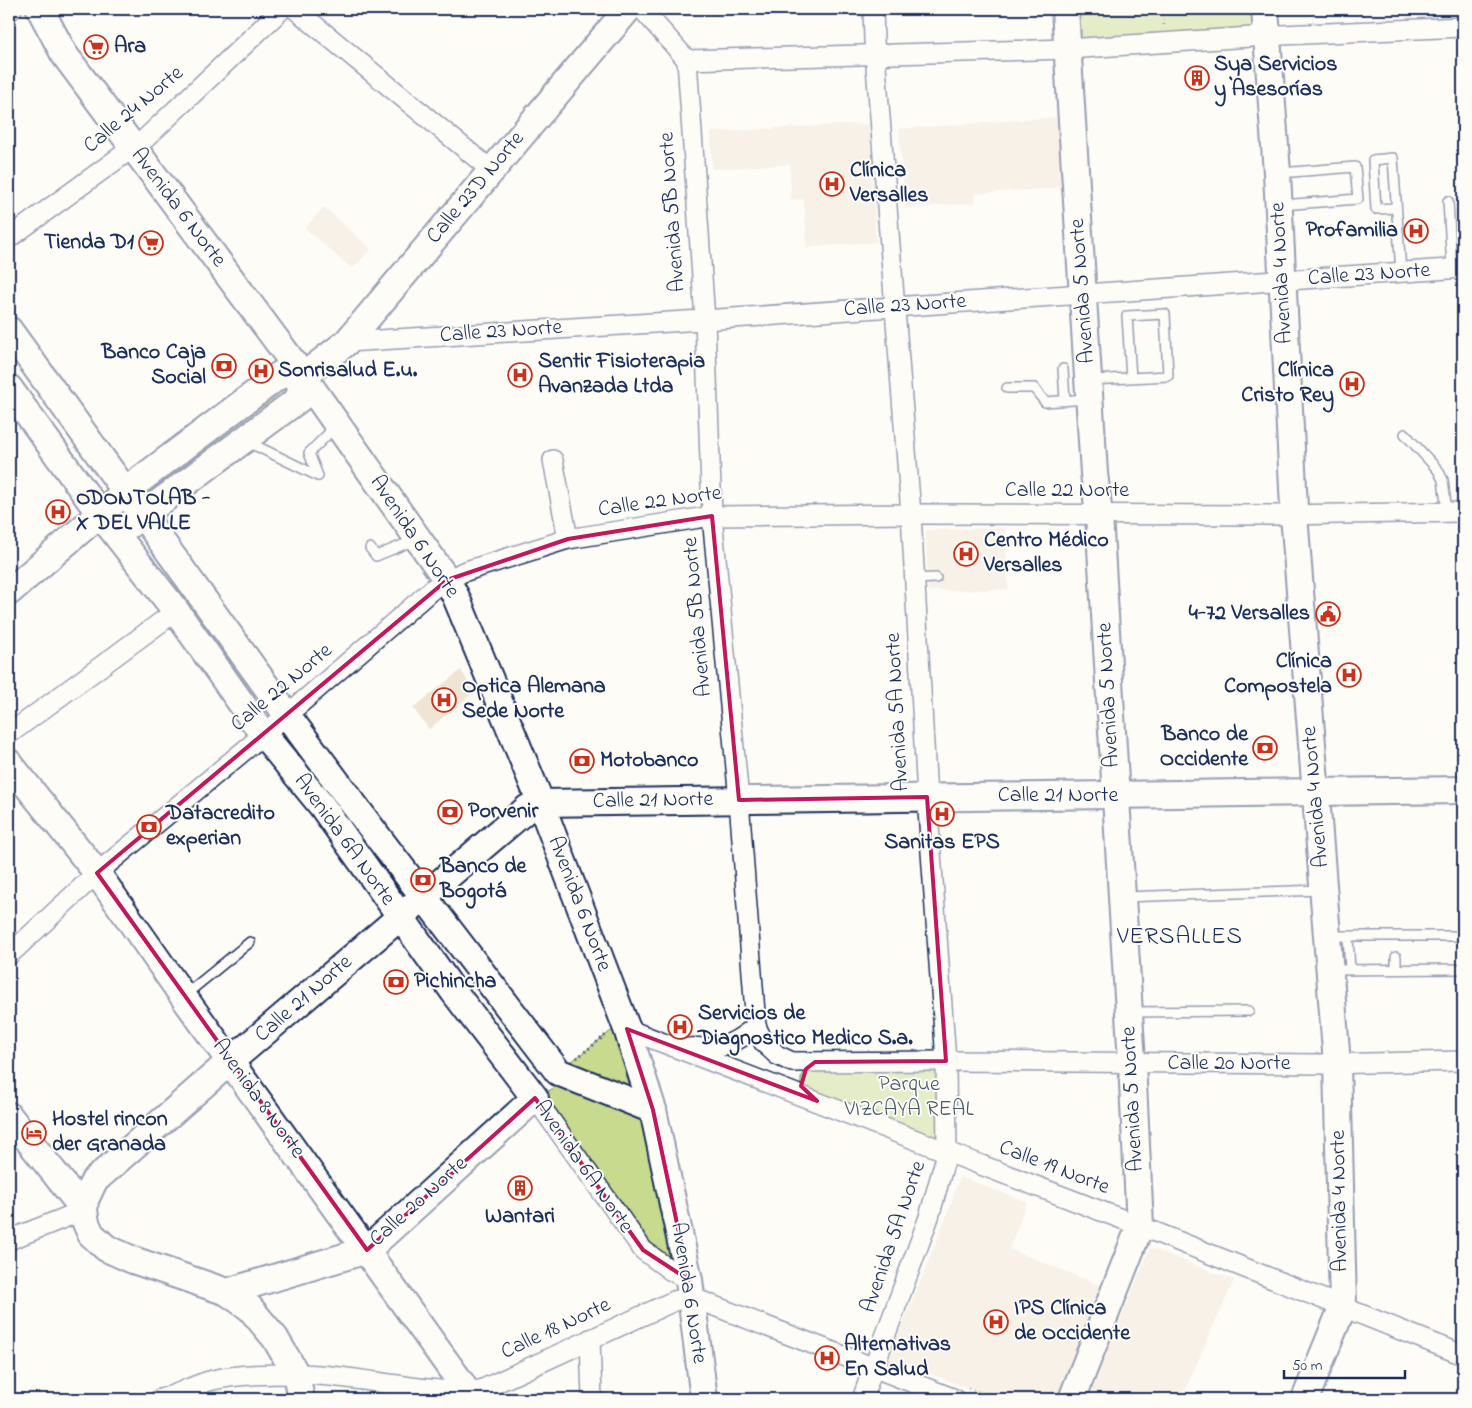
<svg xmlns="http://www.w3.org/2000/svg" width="1472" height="1408" viewBox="0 0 1472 1408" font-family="'Indie Flower',sans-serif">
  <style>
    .built { fill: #f0e4d4 }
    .green { fill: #c7da8e; stroke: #718476 }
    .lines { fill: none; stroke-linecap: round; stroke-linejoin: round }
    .lane-casing { stroke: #1b2f5e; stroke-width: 12 }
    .street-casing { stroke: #1b2f5e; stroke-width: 22 }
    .secondary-casing { stroke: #1b2f5e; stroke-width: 30 }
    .path { stroke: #1b2f5e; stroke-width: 3; stroke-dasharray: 1 4; stroke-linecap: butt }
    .lane { stroke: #fdfcf7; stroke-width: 9 }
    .street { stroke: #fdfcf7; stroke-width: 19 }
    .secondary { stroke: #fdfcf7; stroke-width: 26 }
    .marked { fill: none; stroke: #c2185b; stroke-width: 4; stroke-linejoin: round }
    .labels { text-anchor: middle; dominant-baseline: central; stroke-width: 4; stroke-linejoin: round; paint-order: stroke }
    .poi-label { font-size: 22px; font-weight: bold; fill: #1b2f5e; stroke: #fdfcf7; text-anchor: start }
    .street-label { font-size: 22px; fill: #1b2f5e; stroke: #fdfcf7 }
    .park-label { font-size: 22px; fill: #465a6a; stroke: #fdfcf7 }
    .neighbourhood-label { font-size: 24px; letter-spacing: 1px; fill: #1b2f5e; stroke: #fdfcf7 }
  </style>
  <rect width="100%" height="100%" fill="#fdfcf7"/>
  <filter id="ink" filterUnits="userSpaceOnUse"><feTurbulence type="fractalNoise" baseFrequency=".02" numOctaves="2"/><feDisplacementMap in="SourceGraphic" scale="10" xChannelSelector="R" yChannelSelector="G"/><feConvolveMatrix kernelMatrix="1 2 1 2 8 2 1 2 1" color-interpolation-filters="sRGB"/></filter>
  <g filter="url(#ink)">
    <g class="built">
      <polygon points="1058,117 1063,187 975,194 975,203 905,208 899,129"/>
      <polygon points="856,124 869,125 876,242 807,247 804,199 791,200 790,164 712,169 711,132"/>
      <polygon points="324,207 371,249 352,269 305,228"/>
      <polygon points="1005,528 1008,589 928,591 926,530"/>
      <polygon points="461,670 474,692 429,729 413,708"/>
      <polygon points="960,1177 1027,1202 1009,1249 1103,1286 1058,1399 996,1399 889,1358 944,1223"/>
      <polygon points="1150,1248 1234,1280 1181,1399 1088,1399"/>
    </g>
    <g class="green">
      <polygon points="1065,9 1265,9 1267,36 1067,49"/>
      <polygon points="271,392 278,397 280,402 150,496 146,492"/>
      <polygon points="624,1021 685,1259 670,1270 535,1098 573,1078 558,1072"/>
      <polygon points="946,1061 947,1153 801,1086 801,1078 806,1069"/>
    </g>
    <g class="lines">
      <g class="lane-casing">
        <g id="lane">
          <polyline points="1280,173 1355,167 1358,199 1282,205"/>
          <polyline points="1448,201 1452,269"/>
          <polyline points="1396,208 1376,209 1373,160 1393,158 1401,272"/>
          <polyline points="1063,369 1065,400"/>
          <polyline points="1091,380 1168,376 1165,314 1127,316 1131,378"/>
          <polyline points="1007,388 1034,388 1045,402 1087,399"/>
          <polyline points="1405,434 1438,470 1443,480 1447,512"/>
          <polyline points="248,442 318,476"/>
          <polyline points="318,476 309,453 336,426"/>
          <polyline points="370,548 376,556 415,540"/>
          <polyline points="914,579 936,578"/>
          <polyline points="1124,897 1321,890"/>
          <polyline points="1329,936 1463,936"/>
          <polyline points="1348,936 1350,970"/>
          <polyline points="1396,969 1396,957"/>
          <polyline points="1332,970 1463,969"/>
          <polyline points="185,995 250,942"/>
          <polyline points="1131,1012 1249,1011"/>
        </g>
      </g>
      <g class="street-casing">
        <g id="street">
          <polyline points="9,9 12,9"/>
          <polyline points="295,9 491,170"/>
          <polyline points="642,9 687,60 705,320 712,516 739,800 756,1026 764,1043 777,1055 792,1062 946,1061 1322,1064 1463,1061"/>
          <polyline points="687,60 1067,49 1282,35 1463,27"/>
          <polyline points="9,238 146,138 282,9"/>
          <polyline points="347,342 718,319 1463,268"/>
          <polyline points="553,460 568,539"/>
          <polyline points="9,734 176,611"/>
          <polyline points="9,955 97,873 287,715 434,588 463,572 568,539 712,516 911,514 1281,515 1463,512"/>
          <polyline points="627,1029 1140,1226 1463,1355"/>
          <path d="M688 1048C697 1047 704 1048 713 1048 730 1046 743 1037 756 1026"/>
          <polyline points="535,1098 643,1250 670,1270 689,1280"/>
          <polyline points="9,1240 84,1210"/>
          <polyline points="590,1339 592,1399"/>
          <path d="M160 1399C178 1395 195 1384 213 1380 240 1374 269 1374 296 1374 357 1374 421 1395 481 1390L674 1301 691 1297 955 1399"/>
          <polyline points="862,1399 929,1217 947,1153 946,1061 927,797 911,514 874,40 873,9"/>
        </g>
      </g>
      <g class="secondary-casing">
        <g id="secondary">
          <polyline points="40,9 64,54 303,376 447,580 456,597 536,791 627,1029 653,1110 689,1280 704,1399"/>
          <polyline points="1065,9 1094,473 1099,515 1132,1063 1140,1226 1072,1399"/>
          <polyline points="1265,9 1277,173 1295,527 1337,1064 1343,1306 1305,1399"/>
          <polyline points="9,330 287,715 381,841 558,1072 653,1110"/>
          <polyline points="9,388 100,514 176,611 263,734 322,806 454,992 535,1098 367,1250 227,1292"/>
          <polyline points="129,525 299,399 303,376 347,342 628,9"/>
          <polyline points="9,592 132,486 281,374 303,376"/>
          <polyline points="9,763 97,873 183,996 459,1380 471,1399"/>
          <polyline points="9,1116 84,1210 86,1223 91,1234 106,1248 133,1260 227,1292 250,1308 275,1338 296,1374 301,1399"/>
          <polyline points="84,1210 85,1200 94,1181 219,1071 528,808 541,803 1463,790"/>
        </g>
      </g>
      <g class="path">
        <polyline points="1163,9 1164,28"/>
        <polyline points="577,1058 607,1034"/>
        <polyline points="968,1388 996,1399"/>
      </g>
      <use href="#lane" class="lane"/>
      <use href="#street" class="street"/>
      <use href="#secondary" class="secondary"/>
    </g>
  </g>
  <path d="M0 0H1472V1408H0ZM712 516 739 800 927 797 946 1061 815 1062 806 1069 801 1086 817 1101 627 1029 653 1110 689 1280 643 1250 535 1098 367 1250 97 873 447 580 568 539Z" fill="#fdfcf7" fill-opacity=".55" fill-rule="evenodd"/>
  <path class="marked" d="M712 516 739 800 927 797 946 1061 815 1062 806 1069 801 1086 817 1101 627 1029 653 1110 689 1280 643 1250 535 1098 367 1250 97 873 447 580 568 539Z"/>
  <defs>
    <g id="supermarket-ring" transform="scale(1.25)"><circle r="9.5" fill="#fdfcf7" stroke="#c8321e" stroke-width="1.5"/><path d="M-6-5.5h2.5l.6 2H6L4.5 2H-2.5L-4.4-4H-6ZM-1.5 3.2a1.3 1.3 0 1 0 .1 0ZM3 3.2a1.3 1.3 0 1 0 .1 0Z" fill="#c8321e"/></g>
    <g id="building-ring" transform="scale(1.25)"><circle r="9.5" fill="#fdfcf7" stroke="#c8321e" stroke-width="1.5"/><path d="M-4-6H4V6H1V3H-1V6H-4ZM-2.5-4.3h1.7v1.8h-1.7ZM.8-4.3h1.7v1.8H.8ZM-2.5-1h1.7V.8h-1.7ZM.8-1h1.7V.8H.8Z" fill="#c8321e"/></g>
    <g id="hospital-ring" transform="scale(1.25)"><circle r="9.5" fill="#fdfcf7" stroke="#c8321e" stroke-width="1.5"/><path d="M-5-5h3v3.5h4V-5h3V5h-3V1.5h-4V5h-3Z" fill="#c8321e"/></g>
    <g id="bank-ring" transform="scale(1.25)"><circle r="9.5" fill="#fdfcf7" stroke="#c8321e" stroke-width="1.5"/><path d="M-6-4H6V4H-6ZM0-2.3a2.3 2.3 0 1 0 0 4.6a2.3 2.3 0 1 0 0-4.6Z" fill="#c8321e"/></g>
    <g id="civic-ring" transform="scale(1.25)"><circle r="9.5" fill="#fdfcf7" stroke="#c8321e" stroke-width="1.5"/><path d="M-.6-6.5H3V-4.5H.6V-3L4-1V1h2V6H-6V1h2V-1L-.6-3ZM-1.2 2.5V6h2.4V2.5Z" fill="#c8321e"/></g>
    <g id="hotel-ring" transform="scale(1.25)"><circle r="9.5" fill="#fdfcf7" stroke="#c8321e" stroke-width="1.5"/><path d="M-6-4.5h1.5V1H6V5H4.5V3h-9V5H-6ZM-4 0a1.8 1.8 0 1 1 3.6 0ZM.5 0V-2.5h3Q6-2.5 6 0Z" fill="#c8321e"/></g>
  </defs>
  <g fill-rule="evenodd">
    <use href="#supermarket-ring" x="96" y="47"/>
    <use href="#building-ring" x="1197" y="78"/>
    <use href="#hospital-ring" x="832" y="184"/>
    <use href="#hospital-ring" x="1416" y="231"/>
    <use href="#supermarket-ring" x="151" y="243"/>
    <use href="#bank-ring" x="224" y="366"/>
    <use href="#hospital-ring" x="261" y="371"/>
    <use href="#hospital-ring" x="520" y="375"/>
    <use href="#hospital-ring" x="1352" y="384"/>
    <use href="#hospital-ring" x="58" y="512"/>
    <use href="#hospital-ring" x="966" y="554"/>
    <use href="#civic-ring" x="1328" y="614"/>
    <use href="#hospital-ring" x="1349" y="675"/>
    <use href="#hospital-ring" x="444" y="700"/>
    <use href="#bank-ring" x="1265" y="748"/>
    <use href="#bank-ring" x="582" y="761"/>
    <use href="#bank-ring" x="450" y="812"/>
    <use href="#hospital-ring" x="942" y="814"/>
    <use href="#bank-ring" x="149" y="827"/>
    <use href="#bank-ring" x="423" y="880"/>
    <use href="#bank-ring" x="396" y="982"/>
    <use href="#hospital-ring" x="680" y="1027"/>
    <use href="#hotel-ring" x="34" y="1133"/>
    <use href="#building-ring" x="520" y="1188"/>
    <use href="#hospital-ring" x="996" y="1322"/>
    <use href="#hospital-ring" x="827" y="1358"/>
  </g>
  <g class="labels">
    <g class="poi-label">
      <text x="114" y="47">Ara</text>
      <text x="1214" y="65">Sya Servicios<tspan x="1214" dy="25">y Asesorías</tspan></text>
      <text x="850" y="171">Clínica<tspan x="850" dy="25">Versalles</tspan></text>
      <text x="1398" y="231" text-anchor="end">Profamilia</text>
      <text x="134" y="243" text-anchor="end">Tienda D1</text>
      <text x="206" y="353" text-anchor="end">Banco Caja<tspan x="206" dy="25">Social</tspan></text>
      <text x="538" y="362">Sentir Fisioterapia<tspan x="538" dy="25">Avanzada Ltda</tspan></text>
      <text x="278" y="371">Sonrisalud E.u.</text>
      <text x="1334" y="371" text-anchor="end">Clínica<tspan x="1334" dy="25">Cristo Rey</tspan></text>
      <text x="76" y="499">ODONTOLAB -<tspan x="76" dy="25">X DEL VALLE</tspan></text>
      <text x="984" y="541">Centro Médico<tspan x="984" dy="25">Versalles</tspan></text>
      <text x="1310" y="614" text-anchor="end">4-72 Versalles</text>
      <text x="1332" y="662" text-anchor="end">Clínica<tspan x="1332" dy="25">Compostela</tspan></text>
      <text x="462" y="687">Optica Alemana<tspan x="462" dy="25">Sede Norte</tspan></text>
      <text x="1248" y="735" text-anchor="end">Banco de<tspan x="1248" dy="25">Occidente</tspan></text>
      <text x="600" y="761">Motobanco</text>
      <text x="468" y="812">Porvenir</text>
      <text x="166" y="814">Datacredito<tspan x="166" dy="25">experian</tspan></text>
      <text x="942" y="843" text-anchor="middle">Sanitas EPS</text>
      <text x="440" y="867">Banco de<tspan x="440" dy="25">Bogotá</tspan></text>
      <text x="414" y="982">Pichincha</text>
      <text x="698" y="1014">Servicios de<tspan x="698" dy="25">Diagnostico Medico S.a.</tspan></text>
      <text x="52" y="1120">Hostel rincon<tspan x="52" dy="25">der Granada</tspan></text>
      <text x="520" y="1217" text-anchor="middle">Wantari</text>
      <text x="1014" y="1309">IPS Clínica<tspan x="1014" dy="25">de Occidente</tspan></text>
      <text x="844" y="1345">Alternativas<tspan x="844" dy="25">En Salud</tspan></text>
    </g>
    <g class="street-label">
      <text transform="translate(134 110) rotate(-40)">Calle 24 Norte</text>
      <text transform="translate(476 188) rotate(-50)">Calle 23D Norte</text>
      <text transform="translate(178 208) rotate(53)">Avenida 6 Norte</text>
      <text transform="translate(673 212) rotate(-94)">Avenida 5B Norte</text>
      <text transform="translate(1282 273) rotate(-93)">Avenida 4 Norte</text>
      <text transform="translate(1369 275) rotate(-4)">Calle 23 Norte</text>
      <text transform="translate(1083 291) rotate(-94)">Avenida 5 Norte</text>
      <text transform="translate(905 306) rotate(-4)">Calle 23 Norte</text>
      <text transform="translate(501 332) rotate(-4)">Calle 23 Norte</text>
      <text x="1067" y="491">Calle 22 Norte</text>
      <text transform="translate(660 502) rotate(-8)">Calle 22 Norte</text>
      <text transform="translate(414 537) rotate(56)">Avenida 6 Norte</text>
      <text transform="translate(698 617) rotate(-95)">Avenida 5B Norte</text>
      <text transform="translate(282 688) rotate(-40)">Calle 22 Norte</text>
      <text transform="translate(1109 695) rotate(-93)">Avenida 5 Norte</text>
      <text transform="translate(898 712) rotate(-93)">Avenida 5A Norte</text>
      <text x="1058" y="796">Calle 21 Norte</text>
      <text transform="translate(1316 797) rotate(-95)">Avenida 4 Norte</text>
      <text transform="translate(653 801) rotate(-1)">Calle 21 Norte</text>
      <text transform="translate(344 840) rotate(54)">Avenida 6A Norte</text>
      <text transform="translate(579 904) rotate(69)">Avenida 6 Norte</text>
      <text transform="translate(304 999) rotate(-41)">Calle 21 Norte</text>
      <text x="1229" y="1064">Calle 20 Norte</text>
      <text transform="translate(258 1099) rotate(54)">Avenida 8 Norte</text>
      <text transform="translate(1133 1099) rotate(-93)">Avenida 5 Norte</text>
      <text transform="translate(583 1167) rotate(55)">Avenida 6A Norte</text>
      <text transform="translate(1054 1168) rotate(21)">Calle 19 Norte</text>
      <text transform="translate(1340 1201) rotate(-91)">Avenida 4 Norte</text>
      <text transform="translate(419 1202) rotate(-42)">Calle 20 Norte</text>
      <text transform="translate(894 1237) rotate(-71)">Avenida 5A Norte</text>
      <text transform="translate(688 1293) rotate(81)">Avenida 6 Norte</text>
      <text transform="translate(556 1329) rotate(-25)">Calle 18 Norte</text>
    </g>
    <g class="park-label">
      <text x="909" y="1085">Parque<tspan x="909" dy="25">VIZCAYA REAL</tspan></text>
    </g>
    <g class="neighbourhood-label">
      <text x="1180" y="937">VERSALLES</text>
    </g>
  </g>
  <rect width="1472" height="1408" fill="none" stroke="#fdfcf7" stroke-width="30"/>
  <rect x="15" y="15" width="1442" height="1378" fill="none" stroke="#1b2f5e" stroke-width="2" filter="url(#ink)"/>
  <path d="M1284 1370v8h121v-8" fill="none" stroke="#1b2f5e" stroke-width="2.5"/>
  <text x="1292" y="1370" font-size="15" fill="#1b2f5e" stroke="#fdfcf7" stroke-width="4" paint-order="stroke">50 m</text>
</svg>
